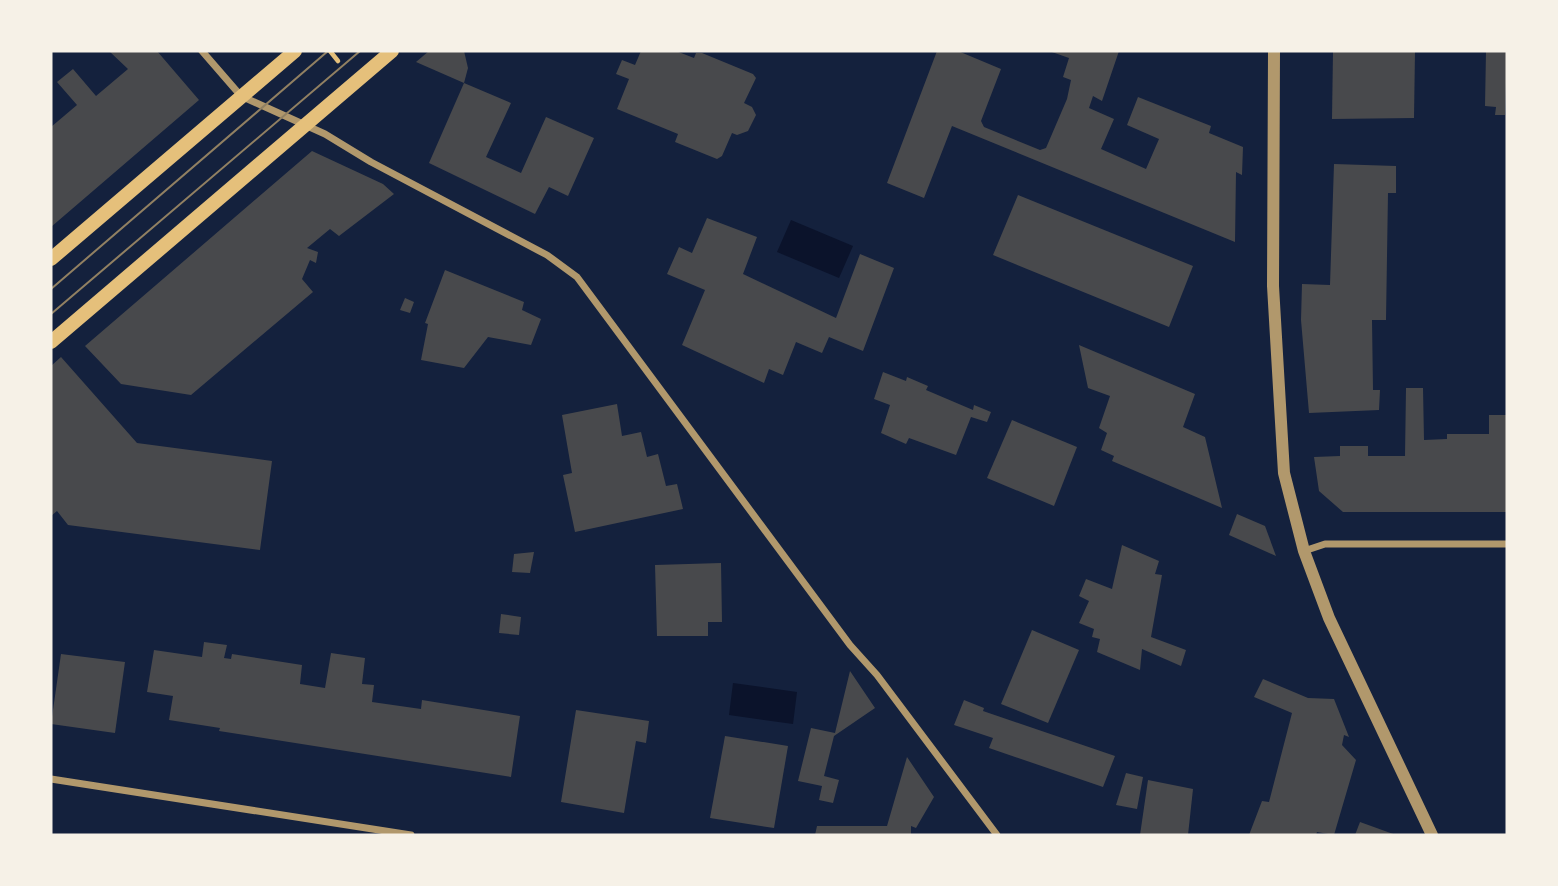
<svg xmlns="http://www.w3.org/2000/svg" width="1558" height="886" viewBox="0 0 1558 886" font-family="Arial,sans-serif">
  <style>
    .water { fill: #0b132b }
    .building { fill: #48494c }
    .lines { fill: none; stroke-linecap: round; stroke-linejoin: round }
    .path { stroke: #e5c07b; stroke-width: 4.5 }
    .minor { stroke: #b1986c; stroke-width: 7 }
    .tertiary { stroke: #b1986c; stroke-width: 12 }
    .secondary { stroke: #e5c07b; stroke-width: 14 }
    .tram { stroke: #918062; stroke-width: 2 }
  </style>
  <rect width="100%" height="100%" fill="#14213d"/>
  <g class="water">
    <polygon points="791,220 853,246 839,278 777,252"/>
    <polygon points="733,683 797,692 793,724 729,715"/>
  </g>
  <g class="building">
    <polygon points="109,51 157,51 199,100 51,227 51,127 77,105 57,82 73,69 96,96 128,69"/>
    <polygon points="429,51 464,51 468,68 464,83 416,62"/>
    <polygon points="641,51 676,51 694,58 696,53 702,53 753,74 756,78 744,103 752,107 756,115 748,131 737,135 732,133 722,156 717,159 675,142 678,134 617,109 629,79 616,74 622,60 635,65"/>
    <polygon points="937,51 958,51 1001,69 981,121 984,127 1040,150 1046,148 1067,99 1071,80 1063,77 1069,58 1049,51 1119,51 1102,101 1093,96 1089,108 1114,119 1101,149 1146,169 1159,139 1127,125 1138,97 1211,126 1209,133 1243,147 1242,175 1236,172 1235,242 952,126 924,198 887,183"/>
    <polygon points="1333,51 1415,51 1414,118 1332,119"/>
    <polygon points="1486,51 1507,51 1505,115 1495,115 1496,107 1485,106"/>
    <polygon points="464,83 511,103 486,157 521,173 546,117 594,138 568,196 549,187 535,214 429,163"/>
    <polygon points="312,151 383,184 394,194 339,236 330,229 307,248 318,252 316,263 310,260 302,279 313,292 191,395 121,384 85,346"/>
    <polygon points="1334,164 1396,166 1396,193 1388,193 1386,320 1372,320 1373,390 1380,390 1379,410 1309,413 1301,320 1302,284 1330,285"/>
    <polygon points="1018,195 1193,266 1169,327 993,255"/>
    <polygon points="707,218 757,237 743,274 836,318 860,254 894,268 863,351 829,337 822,353 796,342 783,375 769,369 764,383 682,345 705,290 667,274 679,247 692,253"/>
    <polygon points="445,270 524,302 522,310 541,319 531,345 488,337 464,368 421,360 428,324 425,323"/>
    <polygon points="405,298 414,302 410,313 400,310"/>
    <polygon points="1079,345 1195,394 1183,427 1205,437 1222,508 1112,461 1114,456 1101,450 1107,433 1099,428 1110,396 1088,388"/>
    <polygon points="61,357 137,443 272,461 260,550 68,525 57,511 51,516 51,366"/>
    <polygon points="883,372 906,381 907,377 928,386 926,390 973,410 974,405 991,412 987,422 971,417 956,455 909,438 906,444 881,433 890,405 874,399"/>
    <polygon points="1406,388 1423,388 1424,440 1447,439 1447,434 1489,434 1489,415 1507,415 1507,512 1343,512 1319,491 1314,457 1340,456 1340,446 1368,446 1368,456 1405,456"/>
    <polygon points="617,404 622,436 641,432 647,457 658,454 666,486 677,484 683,509 575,532 563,475 572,473 562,415"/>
    <polygon points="1012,420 1077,447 1054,506 987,478"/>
    <polygon points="1237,514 1265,526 1276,556 1229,535"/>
    <polygon points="1122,545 1159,561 1155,574 1162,575 1151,637 1186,650 1181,666 1142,649 1140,670 1097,652 1100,639 1092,637 1094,629 1079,623 1089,601 1079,596 1086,579 1112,589"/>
    <polygon points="534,552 530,573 512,572 514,554"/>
    <polygon points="721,563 722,622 708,622 708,636 657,636 655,565"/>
    <polygon points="501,614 521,617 519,635 499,633"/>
    <polygon points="1032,630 1079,650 1048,723 1001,704"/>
    <polygon points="204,642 227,645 224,658 231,659 232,654 302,665 300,684 325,688 331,653 365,658 362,684 374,685 372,702 421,709 422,700 520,716 511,777 219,731 220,728 169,720 173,696 147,692 154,650 202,657"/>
    <polygon points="61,654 125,662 115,733 51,724"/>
    <polygon points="850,671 875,708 834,736 824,776 839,780 833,803 819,800 822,786 798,781 811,728 835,733"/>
    <polygon points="1263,679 1308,698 1334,699 1349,737 1344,735 1342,745 1356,760 1334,835 1317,832 1316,835 1249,835 1262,801 1269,802 1292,713 1254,697"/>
    <polygon points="964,700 984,708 983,711 1115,756 1103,787 989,748 993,738 954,725"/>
    <polygon points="576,710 649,721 646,743 636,741 624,813 561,802"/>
    <polygon points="725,736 788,746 774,828 710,818"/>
    <polygon points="907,757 934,797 916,828 911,826 911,835 815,835 817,826 887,826"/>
    <polygon points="1126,773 1143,777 1137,809 1116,805"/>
    <polygon points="1148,780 1193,789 1188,835 1140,835"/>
    <polygon points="1360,822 1396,835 1355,835"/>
  </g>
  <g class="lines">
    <polyline class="path" points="330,51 338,61"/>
    <g class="minor">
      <polyline points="202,51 241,96 325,134 371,162 547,255 577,277 850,645 877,675 997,835"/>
      <polyline points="1304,551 1325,544 1507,544"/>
      <polyline points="51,779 411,835"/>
    </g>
    <polyline class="tertiary" points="1274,51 1273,286 1284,473 1304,551 1329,618 1432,835"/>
    <g class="secondary">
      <polyline points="51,259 295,51"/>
      <polyline points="51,342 392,51"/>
    </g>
    <g class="tram">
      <polyline points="51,289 328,51"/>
      <polyline points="51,314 360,51"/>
    </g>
  </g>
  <rect width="1558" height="886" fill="none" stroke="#f6f1e7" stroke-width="105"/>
</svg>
